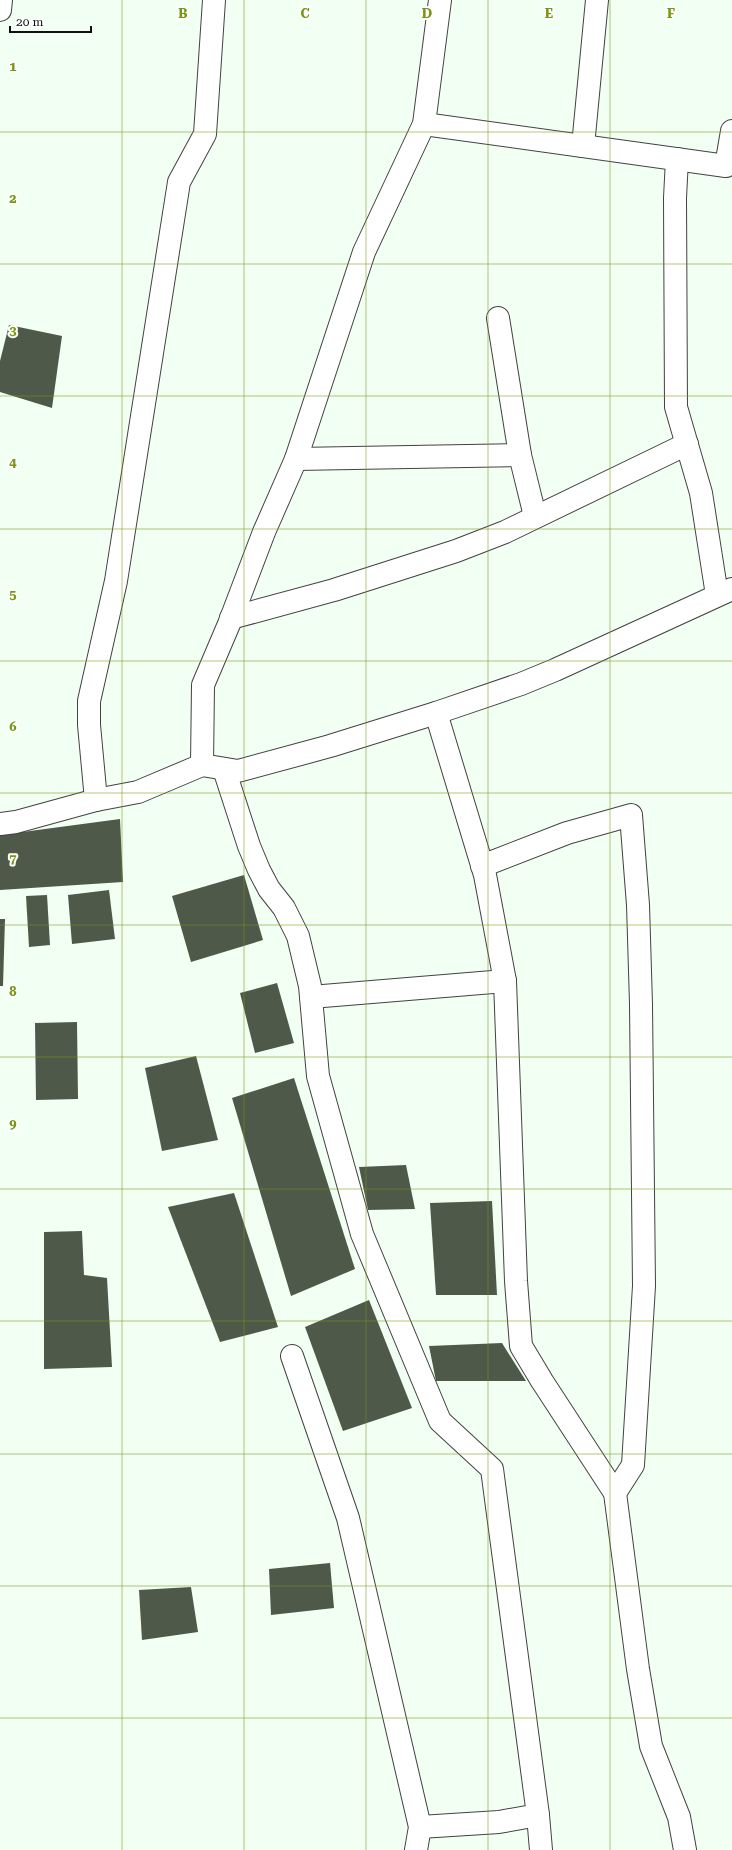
<svg xmlns="http://www.w3.org/2000/svg" width="732" height="1850" viewBox="0 0 732 1850" font-family="'Roboto Serif',serif">
  <style>
    .building { fill: #4f594a }
    .lines { fill: none; stroke-linecap: round; stroke-linejoin: round }
    .minor-casing { stroke: #424242; stroke-width: 24 }
    .minor { stroke: #fff; stroke-width: 22 }
    .grid { fill: none; stroke: #789714; stroke-width: 1; stroke-opacity: 0.55 }
    .grid-label { font-size: 13px; text-anchor: middle; font-weight: bold; fill: #789714; stroke: #fff; stroke-width: 4; stroke-linejoin: round; paint-order: stroke }
  </style>
  <rect width="100%" height="100%" fill="#f2fff3"/>
  <g class="building">
    <polygon points="9,325 62,336 52,408 0,392 0,361"/>
    <polygon points="120,819 123,882 0,890 0,835"/>
    <polygon points="244,875 263,940 191,962 172,896"/>
    <polygon points="109,890 115,939 72,944 68,895"/>
    <polygon points="47,895 50,945 29,947 26,896"/>
    <polygon points="0,919 5,919 3,986 0,986"/>
    <polygon points="277,983 294,1043 255,1053 240,993"/>
    <polygon points="77,1022 78,1099 36,1100 35,1023"/>
    <polygon points="196,1056 218,1140 162,1151 145,1068"/>
    <polygon points="294,1078 355,1269 291,1296 232,1098"/>
    <polygon points="406,1165 415,1209 368,1210 359,1167"/>
    <polygon points="234,1193 278,1327 220,1342 168,1207"/>
    <polygon points="492,1201 497,1295 436,1295 430,1203"/>
    <polygon points="82,1231 84,1275 107,1278 112,1367 44,1369 44,1232"/>
    <polygon points="369,1300 412,1408 343,1431 305,1327"/>
    <polygon points="502,1343 526,1381 436,1381 429,1346"/>
    <polygon points="330,1563 334,1608 271,1615 269,1569"/>
    <polygon points="191,1587 198,1632 142,1640 139,1590"/>
  </g>
  <g class="lines">
    <g class="minor-casing">
      <g id="minor">
        <polyline points="0,10 1,0"/>
        <polyline points="424,124 726,166 732,131"/>
        <polyline points="583,146 597,0"/>
        <polyline points="677,159 675,198 676,407 701,493 717,595"/>
        <polyline points="498,318 520,455 535,516"/>
        <polyline points="296,459 520,455"/>
        <polyline points="231,618 334,590 456,551 505,532 687,444"/>
        <polyline points="436,713 485,875 505,981 516,1281 521,1346 542,1381 615,1493 638,1669 651,1746 679,1817 685,1850"/>
        <polyline points="202,765 203,685 229,624 264,532 296,459 364,252 424,124 440,0"/>
        <polyline points="224,769 249,846 259,870 269,889 284,908 298,936 310,986 318,1076 362,1234 440,1421 492,1469 538,1815 541,1850"/>
        <polyline points="96,800 89,725 89,701 116,581 179,182 205,134 214,0"/>
        <polyline points="0,824 16,822 96,800 138,792 202,765 238,771 330,746 436,713 521,684 555,670 732,589"/>
        <polyline points="482,866 567,833 631,815 638,905 641,1004 644,1286 633,1465 615,1493"/>
        <polyline points="311,997 505,981"/>
        <polyline points="292,1356 348,1518 420,1827 416,1850"/>
        <polyline points="420,1827 499,1822 538,1815"/>
      </g>
    </g>
    <use href="#minor" class="minor"/>
  </g>
  <path class="grid" d="M122 0V1850M244 0V1850M366 0V1850M488 0V1850M610 0V1850M0 132H732M0 264H732M0 396H732M0 529H732M0 661H732M0 793H732M0 925H732M0 1057H732M0 1189H732M0 1321H732M0 1454H732M0 1586H732M0 1718H732"/>
  <g class="grid-label">
    <text x="183" y="18">B</text>
    <text x="305" y="18">C</text>
    <text x="427" y="18">D</text>
    <text x="549" y="18">E</text>
    <text x="671" y="18">F</text>
    <text x="13" y="71">1</text>
    <text x="13" y="203">2</text>
    <text x="13" y="335">3</text>
    <text x="13" y="467">4</text>
    <text x="13" y="599">5</text>
    <text x="13" y="731">6</text>
    <text x="13" y="863">7</text>
    <text x="13" y="996">8</text>
    <text x="13" y="1128">9</text>
  </g>
  <path d="M10 26v6h81v-6" fill="none" stroke="#0f0f0f" stroke-width="2"/>
  <text x="16" y="26" font-size="12" fill="#0f0f0f" stroke="#ffffff" stroke-width="3" paint-order="stroke">20 m</text>
</svg>
